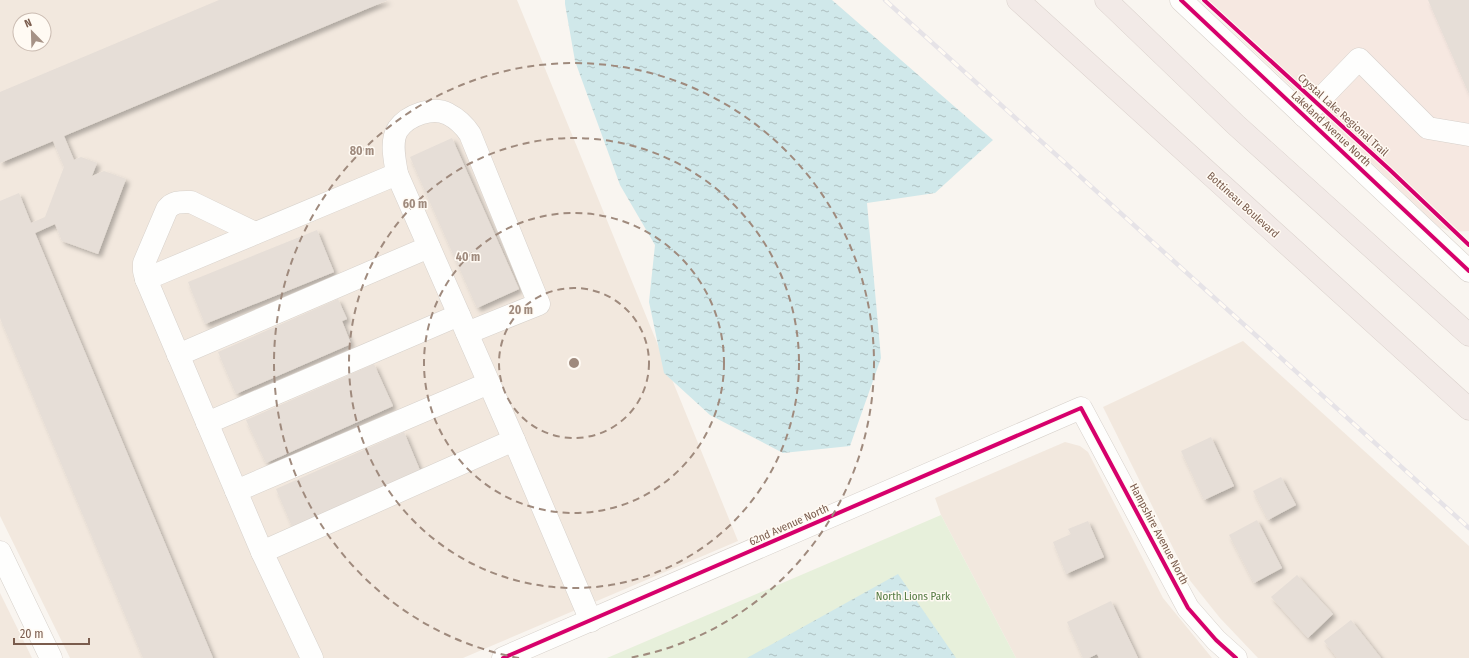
<svg xmlns="http://www.w3.org/2000/svg" width="1469" height="658" viewBox="0 0 1469 658" font-family="'Fira Sans Condensed',sans-serif">
  <style>
    .residential { fill: #f2e8de; fill-rule: evenodd }
    .commercial { fill: #f6e8e1 }
    .green { fill: #e7f0db }
    .water { fill: url(#water-ripples) }
    .building { fill: #e6ded7; filter: url(#shadow) }
    .lines { fill: none; stroke-linecap: round; stroke-linejoin: round }
    .minor-casing { stroke: #d7d1cb; stroke-width: 23 }
    .highway-casing { stroke: #dad1cc; stroke-width: 23 }
    .minor { stroke: #fefefd; stroke-width: 22 }
    .highway { stroke: #f2eae7; stroke-width: 22 }
    .rail-casing { stroke: #e6e3e7; stroke-width: 4.5 }
    .rail { stroke: #fffaf3; stroke-width: 3; stroke-dasharray: 9; stroke-linecap: butt }
    .cycleway-casing { stroke: #fffaf3; stroke-width: 6 }
    .cycleway { stroke: #d6006c; stroke-width: 4 }
    .ring { fill: none; stroke: #9f8a7d; stroke-width: 2; stroke-dasharray: 7 5 }
    .labels { text-anchor: middle; dominant-baseline: central; stroke-width: 3; stroke-linejoin: round; paint-order: stroke }
    .street-label { font-size: 11px; fill: #7a5c4d; stroke: #fffaf3 }
    .park-label { font-size: 11px; fill: #537a41; stroke: #fffaf3 }
    .centre { fill: #9f8a7d; stroke: #fffaf3; stroke-width: 2 }
    .ring-label { font-size: 12px; text-anchor: middle; font-weight: bold; fill: #9f8a7d; stroke: #fffaf3; stroke-width: 3; stroke-linejoin: round; paint-order: stroke }
  </style>
  <defs>
    <pattern id="water-ripples" width="26" height="14" patternUnits="userSpaceOnUse"><rect width="26" height="14" fill="#d0e8ea"/><path d="M2 4q2-2 4 0t4 0M15 11q2-2 4 0t4 0" fill="none" stroke="#aebfc0"/></pattern>
    <filter id="shadow"><feDropShadow dx="3.5" dy="3.5" stdDeviation="2" flood-color="#0004"/></filter>
  </defs>
  <rect width="100%" height="100%" fill="#f9f5f0"/>
  <g class="residential">
    <path d="M0 0H517L738 541 463 658H70L0 516ZM20 20H44V44H20Z"/>
    <polygon points="1243,341 1469,546 1469,658 1258,658 1220,618 1188,578 1103,407"/>
    <polygon points="1065,442 1080,446 1088,452 1163,598 1212,658 1016,658 941,515 935,498"/>
    <polygon points="0,593 32,658 0,658"/>
  </g>
  <polygon class="commercial" points="1200,0 1469,0 1469,231 1452,232 1439,227"/>
  <polygon class="green" points="941,515 1016,658 607,658"/>
  <g class="water">
    <polygon points="565,0 832,0 993,140 935,193 867,203 881,358 850,446 783,453 710,415 664,373 649,302 655,245 620,185 575,61 565,4"/>
    <polygon points="898,574 956,658 747,658"/>
  </g>
  <g class="building">
    <polygon points="219,0 388,0 64,136 74,160 81,157 97,163 92,176 104,171 126,179 98,254 62,241 55,224 35,233 213,658 143,658 0,318 0,201 19,193 31,223 45,217 64,167 53,141 0,163 0,92"/>
    <polygon points="1428,0 1469,0 1469,94"/>
    <polygon points="452,138 519,289 477,308 410,157"/>
    <polygon points="317,230 334,272 205,324 188,282"/>
    <polygon points="338,299 347,319 342,321 351,344 236,394 218,352"/>
    <polygon points="374,364 393,406 266,463 246,420"/>
    <polygon points="404,432 422,475 294,531 276,489"/>
    <polygon points="1211,437 1234,486 1204,500 1181,451"/>
    <polygon points="1281,477 1296,505 1268,520 1253,491"/>
    <polygon points="1257,520 1282,568 1254,583 1229,535"/>
    <polygon points="1088,521 1104,557 1066,574 1053,542 1071,534 1068,529"/>
    <polygon points="1297,575 1333,614 1308,638 1271,597"/>
    <polygon points="1111,601 1138,658 1099,658 1097,654 1089,658 1083,658 1067,622"/>
    <polygon points="1351,620 1381,658 1337,658 1324,641"/>
  </g>
  <g class="lines">
    <g class="minor-casing">
      <g id="minor">
        <polyline points="1181,0 1469,271"/>
        <polyline points="1304,116 1359,59 1428,128 1469,135"/>
        <path d="M397 174C395 161 390 141 398 129 408 115 433 106 448 114 458 119 464 125 470 134L539 304 467 333"/>
        <path d="M146 279 144 271V263L167 209C174 201 181 202 191 202L255 233"/>
        <polyline points="178,355 429,247"/>
        <polyline points="207,423 459,315"/>
        <polyline points="236,491 489,383"/>
        <polyline points="0,552 51,658"/>
        <polyline points="262,552 514,440"/>
        <polyline points="312,658 262,552 146,279 397,174 514,440 591,621"/>
        <polyline points="503,658 1081,408 1188,608 1216,640 1236,658"/>
      </g>
    </g>
    <g class="highway-casing">
      <g id="highway">
        <polyline points="1018,0 1469,409"/>
        <polyline points="1106,0 1236,125 1469,335"/>
      </g>
    </g>
    <use href="#minor" class="minor"/>
    <use href="#highway" class="highway"/>
    <g class="rail-casing">
      <polyline id="rail" points="885,0 1469,528"/>
    </g>
    <use href="#rail" class="rail"/>
    <g class="cycleway-casing">
      <g id="cycleway">
        <polyline points="1181,0 1469,271"/>
        <polyline points="1204,0 1390,170 1469,245"/>
        <polyline points="503,658 1081,408 1188,608 1216,640 1236,658"/>
      </g>
    </g>
    <use href="#cycleway" class="cycleway"/>
  </g>
  <g class="ring">
    <circle cx="574" cy="363" r="75"/>
    <circle cx="574" cy="363" r="150"/>
    <circle cx="574" cy="363" r="225"/>
    <path d="M519 658A300 300 0 1 1 629 658"/>
  </g>
  <g class="labels">
    <g class="street-label">
      <text transform="translate(1343 115) rotate(42)">Crystal Lake Regional Trail</text>
      <text transform="translate(1331 129) rotate(43)">Lakeland Avenue North</text>
      <text transform="translate(1243 205) rotate(42)">Bottineau Boulevard</text>
      <text transform="translate(789 525) rotate(-24)">62nd Avenue North</text>
      <text transform="translate(1159 534) rotate(62)">Hampshire Avenue North</text>
    </g>
    <g class="park-label">
      <text x="913" y="596">North Lions Park</text>
    </g>
  </g>
  <circle cx="574" cy="363" r="6" class="centre"/>
  <g class="ring-label">
    <text x="362" y="155">80 m</text>
    <text x="415" y="208">60 m</text>
    <text x="468" y="261">40 m</text>
    <text x="521" y="314">20 m</text>
  </g>
  <g transform="translate(32 32) rotate(337)"><circle r="19" fill="#fffaf3" stroke="#cabbb1"/>
  <path d="M0-3L7 15L0 10L-7 15Z" fill="#a69286"/>
  <text y="-6" font-size="11" font-weight="bold" text-anchor="middle" fill="#7a5c4d">N</text>
  </g>
  <path d="M14 638v6h75v-6" fill="none" stroke="#7a5c4d" stroke-width="2"/>
  <text x="20" y="638" font-size="12" fill="#7a5c4d" stroke="#fffaf3" stroke-width="3" paint-order="stroke">20 m</text>
</svg>
